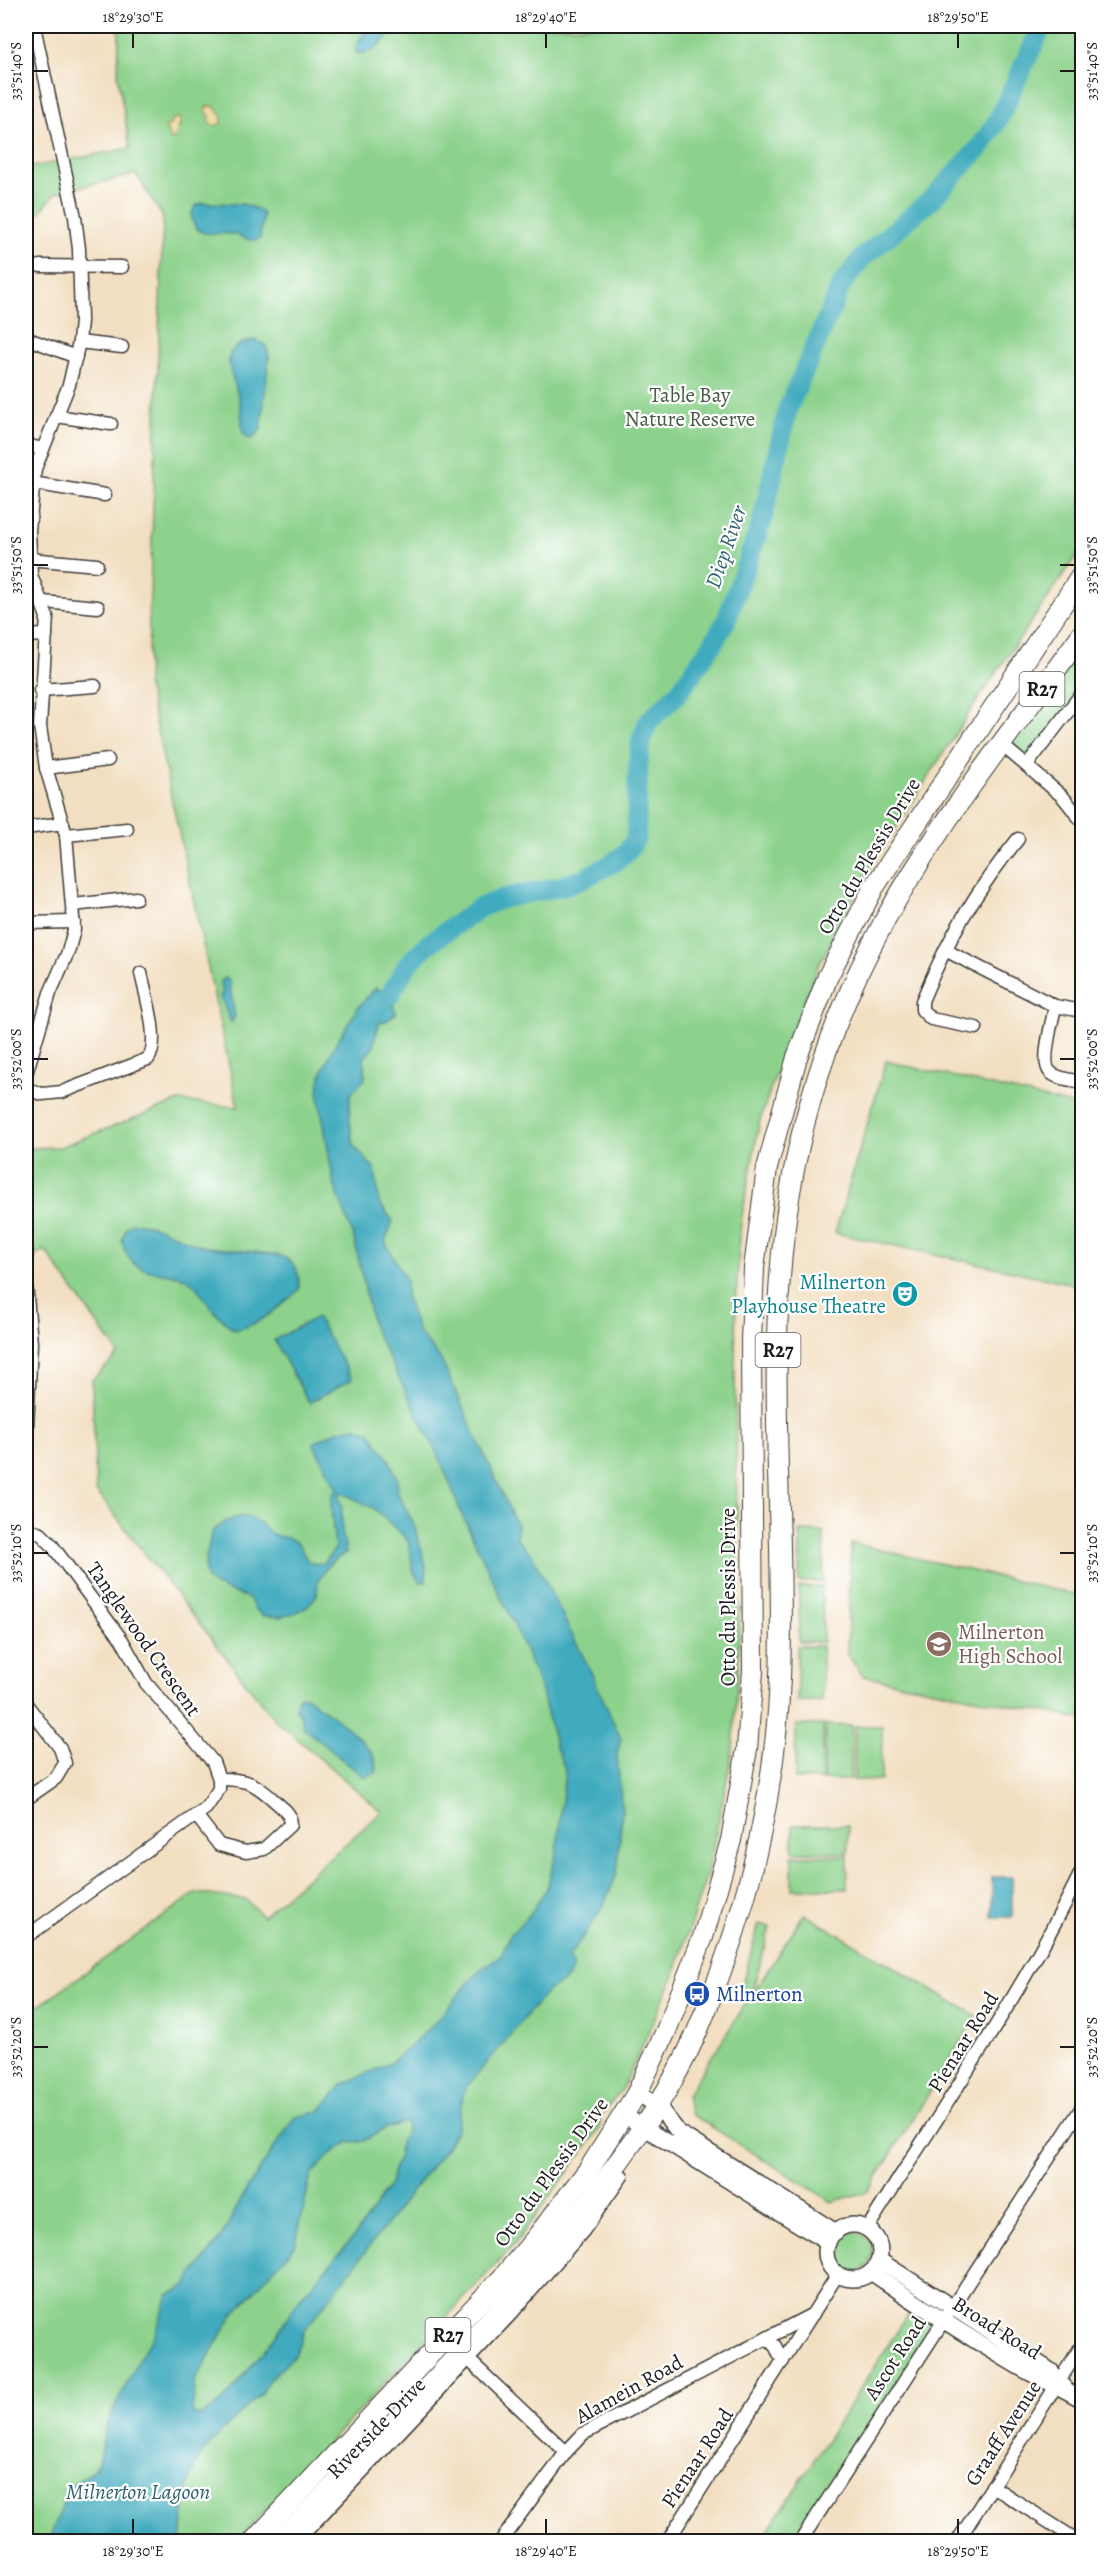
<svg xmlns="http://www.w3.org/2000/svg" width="1108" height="2567" viewBox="0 0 1108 2567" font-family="Alegreya,serif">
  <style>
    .green { fill: #8dd28c; stroke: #547754; stroke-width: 1.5 }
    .sand { fill: #eeda9e; stroke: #857b5d; stroke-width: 1.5 }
    .water { fill: #3faabe; stroke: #2e636d; stroke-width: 1.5; fill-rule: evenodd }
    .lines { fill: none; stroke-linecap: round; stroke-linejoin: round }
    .river { stroke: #3faabe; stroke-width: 20 }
    .minor-casing { stroke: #3c3935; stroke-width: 15 }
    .tertiary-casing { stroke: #3c3935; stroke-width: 18 }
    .primary-casing { stroke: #3c3935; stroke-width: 22 }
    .minor { stroke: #fff; stroke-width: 12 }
    .tertiary { stroke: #fff; stroke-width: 15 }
    .primary { stroke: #fff; stroke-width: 20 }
    .ticks { fill: none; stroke: #1c1c1c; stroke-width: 2 }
    .labels { text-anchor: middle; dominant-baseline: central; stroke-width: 4.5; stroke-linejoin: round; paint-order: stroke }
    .shield { fill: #fff; stroke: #606060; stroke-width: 1.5 }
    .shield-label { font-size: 20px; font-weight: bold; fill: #1c1c1c }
    .park-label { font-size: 21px; fill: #445c43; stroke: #fff }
    .street-label { font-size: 21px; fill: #1c1c1c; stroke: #fff }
    .culture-label { font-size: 21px; fill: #0d838f; stroke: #fff; text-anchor: end }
    .education-label { font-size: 21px; fill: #785e54; stroke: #fff; text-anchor: start }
    .transit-label { font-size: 21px; fill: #164399; stroke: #fff; text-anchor: start }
    .water-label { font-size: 22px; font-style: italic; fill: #2e636d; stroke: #fff }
    .neatline { fill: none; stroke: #1c1c1c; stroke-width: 2 }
    .ticks-label { font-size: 15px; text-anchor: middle; fill: #1c1c1c }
  </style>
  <rect width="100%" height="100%" fill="#fff"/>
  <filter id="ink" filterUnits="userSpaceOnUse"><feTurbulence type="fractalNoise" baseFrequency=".0167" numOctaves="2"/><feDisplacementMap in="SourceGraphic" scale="12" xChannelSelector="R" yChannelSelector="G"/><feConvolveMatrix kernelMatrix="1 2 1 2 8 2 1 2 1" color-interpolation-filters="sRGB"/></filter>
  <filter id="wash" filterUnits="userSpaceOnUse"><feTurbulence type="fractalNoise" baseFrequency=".008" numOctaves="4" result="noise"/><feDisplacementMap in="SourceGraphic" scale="24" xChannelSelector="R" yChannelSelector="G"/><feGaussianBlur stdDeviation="1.35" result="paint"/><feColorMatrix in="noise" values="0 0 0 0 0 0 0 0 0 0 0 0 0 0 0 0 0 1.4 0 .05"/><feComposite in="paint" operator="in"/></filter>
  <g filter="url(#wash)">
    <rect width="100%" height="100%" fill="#f2dfc1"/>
    <g class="green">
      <polygon points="119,26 1082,26 1082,548 976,702 867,873 819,964 780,1062 760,1120 741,1221 736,1298 735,1378 739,1651 733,1750 708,1871 673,1978 622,2090 601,2115 600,2128 514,2245 237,2541 26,2541 26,2015 196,1893 246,1900 263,1916 382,1812 274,1719 96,1491 92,1380 119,1354 45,1250 26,1261 26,1148 60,1147 179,1101 238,1107 147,684 163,217 136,174 56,193 26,228 26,168 130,148 118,77"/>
      <polygon points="1082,634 1082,693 1027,765 1002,745"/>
      <polygon points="886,1061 1082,1107 1082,1286 835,1233"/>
      <polygon points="800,1531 824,1532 823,1582 799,1582"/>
      <polygon points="851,1543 1082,1596 1082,1719 863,1676 847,1654"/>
      <polygon points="799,1587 822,1587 823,1642 799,1642"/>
      <rect x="797" y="1646" width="25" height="55"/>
      <polygon points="796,1725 823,1725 822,1780 795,1779"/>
      <polygon points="825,1725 852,1726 851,1780 824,1780"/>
      <polygon points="855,1726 882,1726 881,1780 854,1780"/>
      <polygon points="793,1825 848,1825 848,1853 793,1852"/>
      <polygon points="792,1856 848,1856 847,1889 792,1889"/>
      <polygon points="804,1914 977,2016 868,2191 832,2202 691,2114 686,2096 749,1999 739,1996 759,1924 770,1927 751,1996"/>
      <circle cx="853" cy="2252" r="20"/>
      <polygon points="916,2302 943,2319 800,2541 761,2542"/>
    </g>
    <g class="sand">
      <polygon points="208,106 214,106 222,117 222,123 214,126 209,123 210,116 205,110"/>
      <polygon points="178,118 181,121 175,139 170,139 165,126 170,125 172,119"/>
    </g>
    <g class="water">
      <path d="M369 26H397C386 37 374 57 356 53V46Z"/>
      <path d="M202 203 243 204 260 210 263 215 260 238C250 244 243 236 233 234 215 231 196 242 191 215L195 206Z"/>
      <path d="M255 340 266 345 269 357 261 429 256 436 250 439 243 433C241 422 242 410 239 399 233 372 213 347 255 340Z"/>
      <polygon points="225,978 229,980 235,1017 231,1022 220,996 223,992 220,983"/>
      <path d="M376 988 390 995 396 1013 388 1020 379 1023 373 1048 364 1058 365 1079 350 1095V1123L354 1146 375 1170 379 1203 393 1221 385 1242 406 1279V1297L417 1330 441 1360 517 1526V1539L532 1555 590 1670 621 1739 617 1754 622 1811 617 1874 602 1909 568 1958 574 1966C568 1980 562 1984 548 1990L464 2090 457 2128 448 2145 304 2331 295 2354 268 2381 263 2392C245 2410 203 2445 194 2468 184 2491 184 2517 181 2541H49L68 2488 92 2471 98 2463 107 2423 145 2348 155 2335 168 2295 184 2287 221 2237 248 2187 295 2117 319 2112 343 2084 390 2063 413 2044 435 2022 480 1970 500 1957 511 1934 531 1913 547 1888 557 1851 565 1769 556 1748 541 1689 514 1624 462 1515 440 1459 373 1327 354 1238 334 1184 318 1092 322 1072 333 1048 359 1006ZM406 2122 407 2128 400 2142 399 2156 393 2169 390 2184 357 2233 301 2297 276 2335 222 2403 200 2416 192 2413 196 2378 233 2315 295 2246 311 2175 333 2152 349 2142 364 2141 386 2128Z"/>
      <path d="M133 1223C151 1220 184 1242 203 1246 219 1250 277 1252 286 1258 298 1266 300 1277 299 1290 278 1307 261 1326 234 1330 221 1320 211 1308 202 1295 198 1290 196 1285 190 1281 167 1266 131 1283 122 1241L126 1228Z"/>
      <polygon points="317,1317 352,1379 309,1403 274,1340"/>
      <path d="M356 1427 370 1432 390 1461 397 1478 398 1493 414 1525 426 1565V1582H420L413 1571 409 1544 405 1537 373 1508 341 1492 339 1496 342 1505V1531L346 1553 332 1561 318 1580 317 1595 306 1608 297 1612 280 1617 263 1616 254 1608 249 1598C199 1581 199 1585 212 1532 224 1521 243 1510 258 1522 263 1525 267 1531 272 1534 279 1538 288 1536 294 1541 309 1551 300 1567 324 1563L335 1549 331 1506 332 1496 337 1489 313 1443 337 1431Z"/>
      <path d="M299 1696H306C323 1710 385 1748 376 1773L364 1777 360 1774 304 1728 301 1716 295 1708Z"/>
      <rect x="992" y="1877" width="20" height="40"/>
    </g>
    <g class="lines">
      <polyline class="river" points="390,995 407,965 427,945 479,908 504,898 559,887 583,879 613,863 626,853 636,839 638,766 641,741 648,722 678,693 712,645 726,621 762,521 788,408 842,284 862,258 931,200 980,147 998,120 1042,26"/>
    </g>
  </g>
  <g filter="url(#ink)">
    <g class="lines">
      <g class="minor-casing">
        <g id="minor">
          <polyline points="40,266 122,267"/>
          <polyline points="26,338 76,357"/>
          <polyline points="79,342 122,347"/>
          <polyline points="56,416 111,424"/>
          <polyline points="26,445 43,449"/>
          <polyline points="32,483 105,495"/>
          <polyline points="29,559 97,565"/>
          <polyline points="43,602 98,607"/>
          <polyline points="26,636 46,635"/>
          <polyline points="40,690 95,686"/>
          <polyline points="1002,745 1063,797 1082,821"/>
          <polyline points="1027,765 1082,693"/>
          <polyline points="46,768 108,760"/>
          <polyline points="26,828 63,823"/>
          <polyline points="66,835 127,829"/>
          <polyline points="73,905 136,898"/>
          <polyline points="26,923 74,922"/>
          <polyline points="945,950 1055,1006 1082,1011"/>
          <path d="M1055 1006C1053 1020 1040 1062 1050 1072 1057 1079 1073 1080 1082 1082"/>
          <path d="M976 1028 931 1019 922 1010V1001C948 938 975 892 1018 839"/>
          <polyline points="26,1074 50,993 68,952 74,930 66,835 46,768 40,726 47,617 31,575 29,530 35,469 69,385 79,342 81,321 79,249 75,217 34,26"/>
          <path d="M26 1089 42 1094 62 1092 148 1059C161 1042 145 993 141 973"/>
          <polyline points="26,1247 26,1259"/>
          <polyline points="26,1284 31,1343 26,1451"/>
          <polyline points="26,1528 41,1534 51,1544 122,1640 146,1683 213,1762 219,1779 219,1789 206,1808 26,1937"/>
          <polyline points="26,1704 60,1748 65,1763 56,1778 26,1799"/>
          <path d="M196 1815 219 1845 246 1852 264 1849 290 1825 289 1815 285 1810C259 1788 256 1779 219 1779"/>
          <path d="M867 2229C941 2110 1021 1996 1082 1870"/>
          <polyline points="767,2338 775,2346 783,2361"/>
          <polyline points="469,2360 566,2452"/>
          <polyline points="992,2486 1080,2542"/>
          <polyline points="296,2542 511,2314 584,2230 622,2176"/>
          <polyline points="500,2542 566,2452 583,2434 813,2314"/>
          <polyline points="667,2542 838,2274"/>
          <polyline points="800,2542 1082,2107"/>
          <polyline points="957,2542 1082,2345"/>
        </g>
      </g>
      <g class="tertiary-casing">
        <g id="tertiary">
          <polyline points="637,2093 658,2106 679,2133 836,2232"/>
          <polyline points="624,2115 828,2243"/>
          <circle cx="853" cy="2252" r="27"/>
          <polyline points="879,2260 1051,2371 1065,2389"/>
          <path d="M871 2272C917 2304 965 2335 1014 2364 1036 2378 1061 2386 1082 2400"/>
        </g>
      </g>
      <g class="primary-casing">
        <g id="primary">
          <polyline points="253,2542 503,2277 536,2238 589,2169 637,2093 666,2031 703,1937 731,1840 747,1749 753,1671 751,1341 754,1268 767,1168 797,1057 828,976 874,887 1082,575"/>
          <path d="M280 2542C391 2424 509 2310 605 2180 640 2133 673 2087 696 2034 745 1921 775 1801 780 1678 786 1517 763 1352 790 1192 806 1096 839 1004 886 918 942 818 1015 727 1082 634"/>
        </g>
      </g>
      <use href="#minor" class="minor"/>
      <use href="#tertiary" class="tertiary"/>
      <use href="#primary" class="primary"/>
    </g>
  </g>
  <path class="ticks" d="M133 33V48M546 33V48M958 33V48M33 71H48M1060 71H1075M33 565H48M1060 565H1075M33 1059H48M1060 1059H1075M33 1553H48M1060 1553H1075M33 2047H48M1060 2047H1075M133 2519V2534M546 2519V2534M958 2519V2534"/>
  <defs>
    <g id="theatre-disc" transform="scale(1.35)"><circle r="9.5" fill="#0f9aa8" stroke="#fff"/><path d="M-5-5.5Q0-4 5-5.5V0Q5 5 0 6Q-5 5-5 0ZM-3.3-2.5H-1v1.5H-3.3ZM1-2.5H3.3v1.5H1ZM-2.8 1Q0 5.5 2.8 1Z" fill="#fff"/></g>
    <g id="school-disc" transform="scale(1.35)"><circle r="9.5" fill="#8d6e63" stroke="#fff"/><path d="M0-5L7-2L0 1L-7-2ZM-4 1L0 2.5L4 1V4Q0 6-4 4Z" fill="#fff"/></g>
    <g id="bus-disc" transform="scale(1.35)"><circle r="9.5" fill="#1a4fb4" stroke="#fff"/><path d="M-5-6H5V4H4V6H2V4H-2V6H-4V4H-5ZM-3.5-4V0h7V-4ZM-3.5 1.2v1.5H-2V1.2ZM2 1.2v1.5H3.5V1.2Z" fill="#fff"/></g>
  </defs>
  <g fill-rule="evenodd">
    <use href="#theatre-disc" x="905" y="1294"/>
    <use href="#school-disc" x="939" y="1644"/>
    <use href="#bus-disc" x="697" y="1994"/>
  </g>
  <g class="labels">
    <g class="shield">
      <rect x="1019.5" y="672" width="45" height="34" rx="4.5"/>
      <rect x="755.5" y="1333" width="45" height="34" rx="4.5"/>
      <rect x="425.5" y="2318" width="45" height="34" rx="4.5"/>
    </g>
    <g class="shield-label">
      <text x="1042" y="689">R27</text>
      <text x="778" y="1350">R27</text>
      <text x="448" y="2335">R27</text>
    </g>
    <g class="park-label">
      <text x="690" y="395">Table Bay<tspan x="690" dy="24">Nature Reserve</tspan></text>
    </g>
    <g class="street-label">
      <text transform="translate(869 856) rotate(-59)">Otto du Plessis Drive</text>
      <text transform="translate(728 1597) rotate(-90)">Otto du Plessis Drive</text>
      <text transform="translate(144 1639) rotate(55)">Tanglewood Crescent</text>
      <text transform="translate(963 2042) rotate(-58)">Pienaar Road</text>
      <text transform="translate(551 2172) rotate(-54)">Otto du Plessis Drive</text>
      <text transform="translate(997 2328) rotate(32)">Broad Road</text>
      <text transform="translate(895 2358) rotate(-57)">Ascot Road</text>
      <text transform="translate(629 2389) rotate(-29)">Alamein Road</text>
      <text transform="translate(376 2428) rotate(-46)">Riverside Drive</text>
      <text transform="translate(1003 2433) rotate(-57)">Graaff Avenue</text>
      <text transform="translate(697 2458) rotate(-57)">Pienaar Road</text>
    </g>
    <g class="culture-label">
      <text x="886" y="1282">Milnerton<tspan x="886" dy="24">Playhouse Theatre</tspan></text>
    </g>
    <g class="education-label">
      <text x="958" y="1632">Milnerton<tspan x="958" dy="24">High School</tspan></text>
    </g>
    <g class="transit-label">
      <text x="716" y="1994">Milnerton</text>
    </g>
    <g class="water-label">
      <text transform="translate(726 547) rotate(-71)">Diep River</text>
      <text x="138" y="2492">Milnerton Lagoon</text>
    </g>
  </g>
  <rect width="1108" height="2567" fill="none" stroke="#fff" stroke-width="66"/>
  <rect x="33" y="33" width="1042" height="2501" class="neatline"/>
  <g class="ticks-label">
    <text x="133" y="22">18°29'30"E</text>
    <text x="546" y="22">18°29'40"E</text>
    <text x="958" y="22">18°29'50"E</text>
    <text transform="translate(16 71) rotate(-90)" y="5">33°51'40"S</text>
    <text transform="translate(1092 71) rotate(-90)" y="5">33°51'40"S</text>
    <text transform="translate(16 565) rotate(-90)" y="5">33°51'50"S</text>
    <text transform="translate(1092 565) rotate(-90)" y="5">33°51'50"S</text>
    <text transform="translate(16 1059) rotate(-90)" y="5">33°52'00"S</text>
    <text transform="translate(1092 1059) rotate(-90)" y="5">33°52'00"S</text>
    <text transform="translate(16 1553) rotate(-90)" y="5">33°52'10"S</text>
    <text transform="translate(1092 1553) rotate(-90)" y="5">33°52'10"S</text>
    <text transform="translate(16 2047) rotate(-90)" y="5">33°52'20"S</text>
    <text transform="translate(1092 2047) rotate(-90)" y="5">33°52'20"S</text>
    <text x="133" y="2556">18°29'30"E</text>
    <text x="546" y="2556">18°29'40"E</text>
    <text x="958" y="2556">18°29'50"E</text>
  </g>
</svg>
